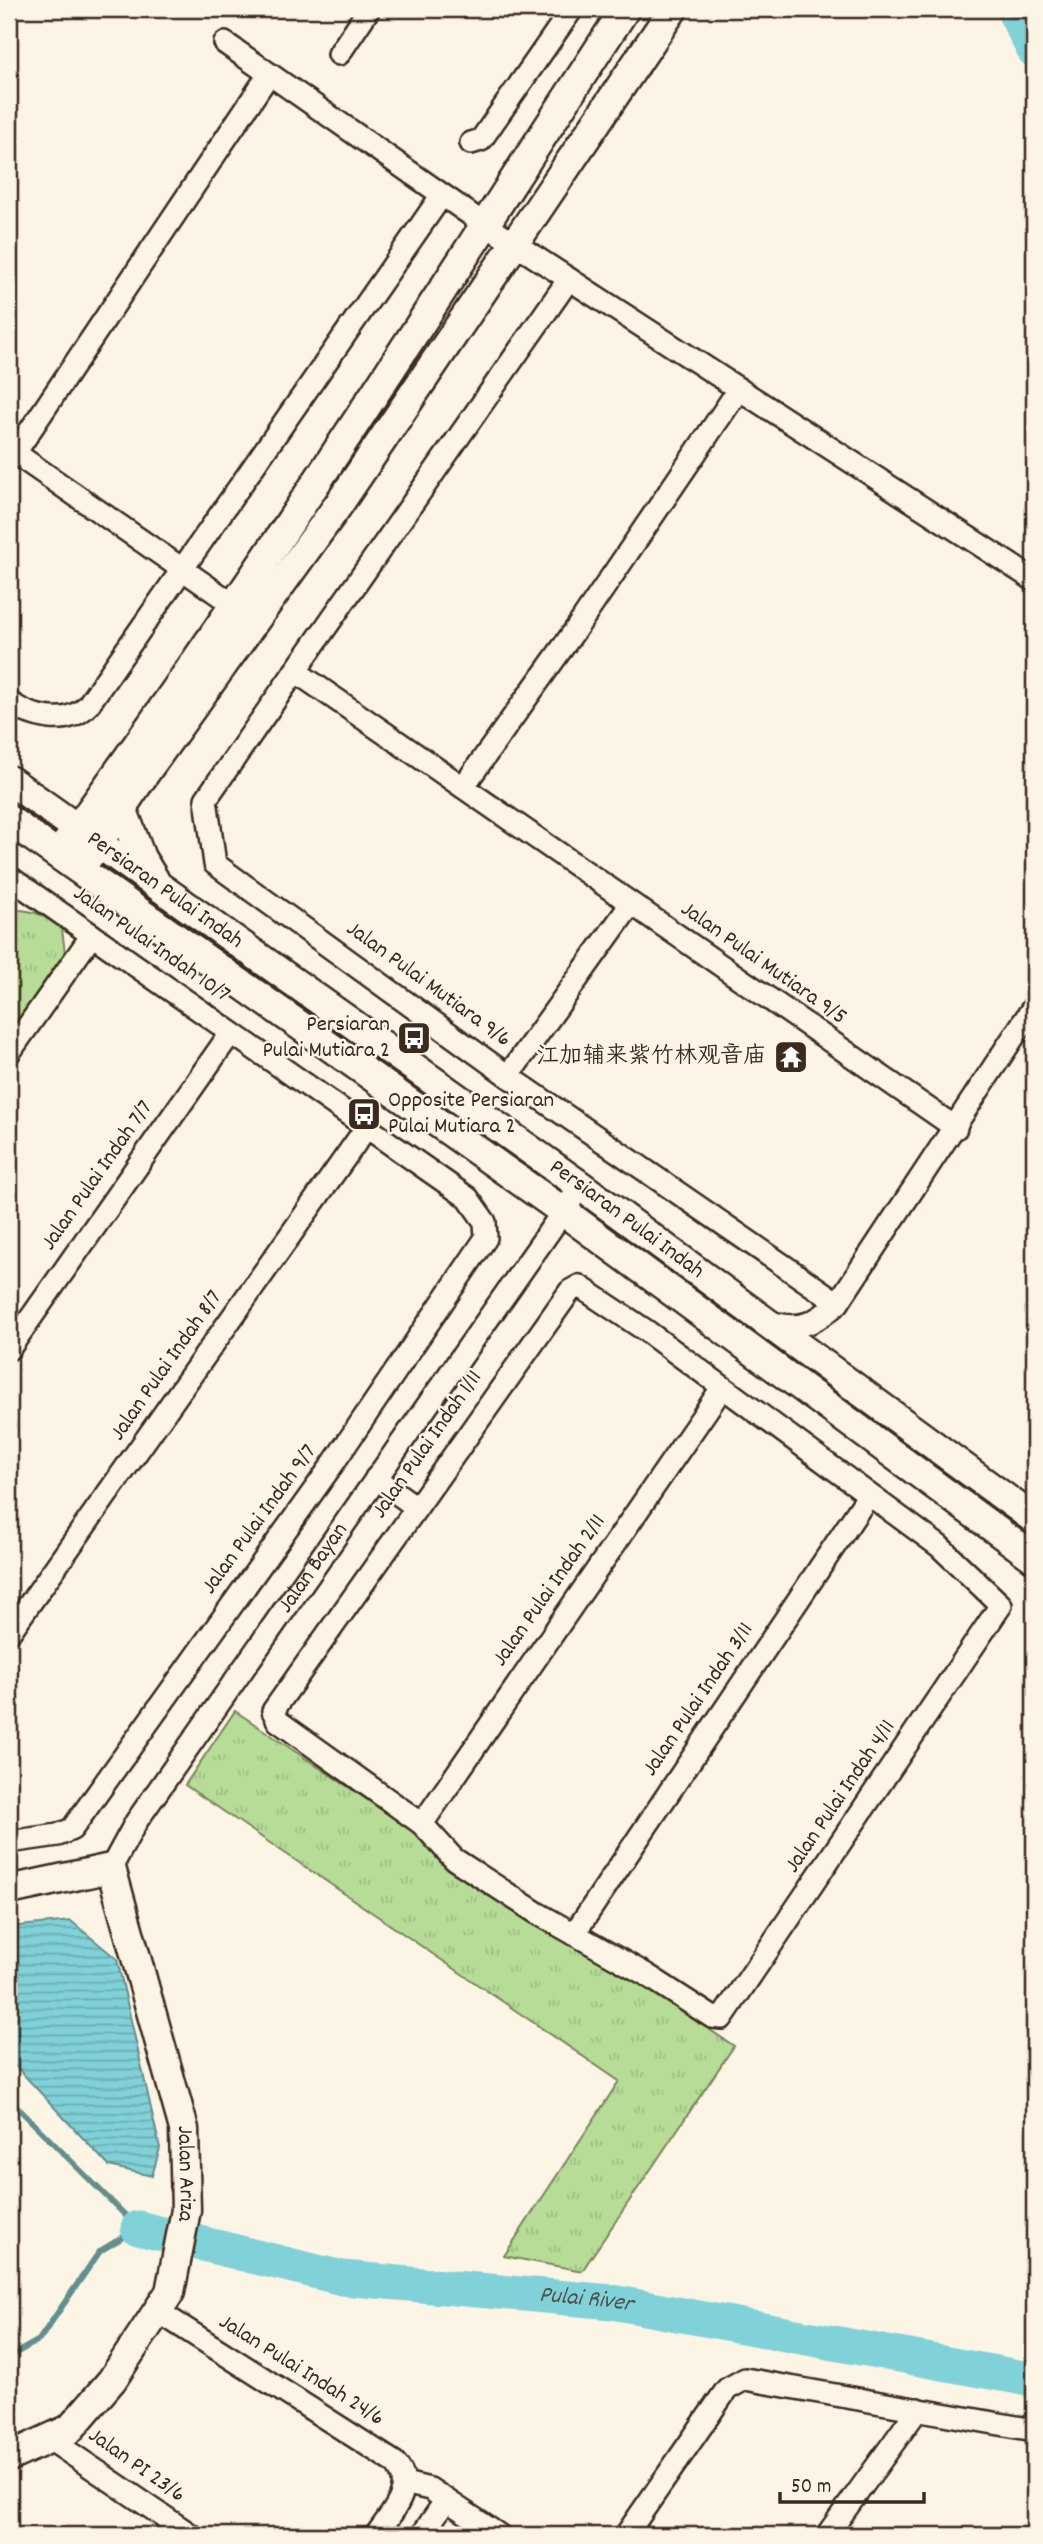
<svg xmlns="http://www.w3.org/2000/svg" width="1043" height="2544" viewBox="0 0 1043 2544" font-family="Dekko,'LXGW WenKai TC',sans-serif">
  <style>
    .park { fill: url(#park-tufts); stroke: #78835b; stroke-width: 2 }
    .water { fill: url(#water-rules); stroke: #648e8e; stroke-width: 2 }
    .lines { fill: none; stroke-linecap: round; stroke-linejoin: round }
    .stream { stroke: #648e8e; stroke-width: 6 }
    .river { stroke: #80d1d8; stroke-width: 35 }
    .street-casing { stroke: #3b2a1e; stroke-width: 26 }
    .secondary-casing { stroke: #3b2a1e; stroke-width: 33 }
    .street { stroke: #fcf5e5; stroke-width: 21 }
    .secondary { stroke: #fcf5e5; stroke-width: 28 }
    .labels { text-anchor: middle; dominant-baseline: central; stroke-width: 5; stroke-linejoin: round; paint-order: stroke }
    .street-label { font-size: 23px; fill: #3b2a1e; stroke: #fcf5e5 }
    .poi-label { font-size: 23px; fill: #3b2a1e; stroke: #fcf5e5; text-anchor: end }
    .water-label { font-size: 24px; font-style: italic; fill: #4c544c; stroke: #fcf5e5 }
  </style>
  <defs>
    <pattern id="park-tufts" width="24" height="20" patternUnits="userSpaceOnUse" patternTransform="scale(1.75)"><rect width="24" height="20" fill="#b6dc98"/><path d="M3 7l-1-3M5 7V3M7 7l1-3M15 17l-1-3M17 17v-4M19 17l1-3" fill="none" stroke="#9dbd83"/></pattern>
    <pattern id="water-rules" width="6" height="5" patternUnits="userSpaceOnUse" patternTransform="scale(1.75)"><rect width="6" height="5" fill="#80d1d8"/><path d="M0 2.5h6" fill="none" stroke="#6aaaaf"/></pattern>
  </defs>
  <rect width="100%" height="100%" fill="#fcf5e5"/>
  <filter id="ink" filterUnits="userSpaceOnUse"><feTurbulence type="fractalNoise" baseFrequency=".0143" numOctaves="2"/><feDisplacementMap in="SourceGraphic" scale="14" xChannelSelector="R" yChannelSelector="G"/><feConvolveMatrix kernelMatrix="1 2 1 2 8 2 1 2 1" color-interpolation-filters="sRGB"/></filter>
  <g filter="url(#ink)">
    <g class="park">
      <path d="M16 910C36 910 47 917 62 929L65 953 9 1032V921Z"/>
      <polygon points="235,1711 734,2046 582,2271 504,2256 619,2081 185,1785"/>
    </g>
    <polygon class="water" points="71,1921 117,1959 160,2148 152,2176 109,2166 9,2059 9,1927"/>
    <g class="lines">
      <polyline class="stream" points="9,2099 138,2228 100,2251 39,2340 9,2357"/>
      <g class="river">
        <polyline points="1013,9 1034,50"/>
        <path id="s1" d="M138 2228 342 2278 612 2302 1034 2380"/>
      </g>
      <g class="street-casing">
        <g id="street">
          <polyline points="225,43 484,224 1034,580"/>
          <polyline points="339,54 369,9"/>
          <polyline points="471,143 481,140 572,9"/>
          <polyline points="569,279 206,799 215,864 508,1076 838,1303"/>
          <polyline points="9,449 234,605"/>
          <polyline points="15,453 269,74"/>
          <polyline points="295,671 956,1128"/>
          <path d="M9 702C30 717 67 728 88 705L442 195"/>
          <polyline points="463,787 578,626 739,389"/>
          <polyline points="9,877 468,1198 485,1222 486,1238 330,1468 72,1829 58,1835 9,1842"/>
          <polyline points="9,1053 92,935"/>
          <polyline points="508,1076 631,904"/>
          <polygon points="579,1286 645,1330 939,1546 1001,1605 722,2018 712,2017 647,1975 537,1913 454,1859 422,1824 278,1721 273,1711 570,1291"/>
          <path d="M771 1322C801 1332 816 1322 838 1303L1034 1006"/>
          <polyline points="9,1349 230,1034"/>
          <polyline points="376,1478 416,1507"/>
          <polyline points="9,1633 366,1128"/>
          <polyline points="422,1824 722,1388"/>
          <path id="s2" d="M111 1868 136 1822 581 1186"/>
          <polyline points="574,1934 868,1496"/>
          <path d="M159 2312 394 2462C418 2486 391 2514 376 2535"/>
          <polyline points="51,2440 191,2535"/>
          <polyline points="404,2483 430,2489 499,2535"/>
          <polyline points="422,2535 446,2500"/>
          <polyline points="626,2535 727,2389 745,2379 1034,2430"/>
          <polyline points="827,2535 918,2409"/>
          <polyline points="1033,2535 1034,2533"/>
        </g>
      </g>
      <g class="secondary-casing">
        <g id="secondary">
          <path id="s3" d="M9 780 581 1186 1034 1519"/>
          <polyline points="122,808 141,858 154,879"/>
          <polyline points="9,820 564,1212 1034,1558"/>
          <path d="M66 844C264 573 442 289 625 9"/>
          <polyline points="89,856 150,766 339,504 673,9"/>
          <path id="s4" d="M9 1890 111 1868 184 2129 186 2210 170 2292 112 2380 70 2429 9 2457"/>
        </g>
      </g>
      <use href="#street" class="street"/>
      <use href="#secondary" class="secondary"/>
    </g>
  </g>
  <defs>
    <g id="bus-square" transform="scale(1.75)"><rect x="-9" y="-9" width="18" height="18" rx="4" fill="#3b2a1e" stroke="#fcf5e5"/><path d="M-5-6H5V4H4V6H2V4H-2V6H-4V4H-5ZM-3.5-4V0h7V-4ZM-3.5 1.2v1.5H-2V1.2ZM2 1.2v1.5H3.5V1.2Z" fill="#fff"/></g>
    <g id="temple-square" transform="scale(1.75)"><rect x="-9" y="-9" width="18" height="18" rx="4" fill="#3b2a1e" stroke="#fcf5e5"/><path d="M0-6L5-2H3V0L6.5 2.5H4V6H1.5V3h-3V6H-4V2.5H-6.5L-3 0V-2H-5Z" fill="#fff"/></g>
  </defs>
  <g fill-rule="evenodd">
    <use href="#bus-square" x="414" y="1038"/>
    <use href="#temple-square" x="791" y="1057"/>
    <use href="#bus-square" x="364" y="1114"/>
  </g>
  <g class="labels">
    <g class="street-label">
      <text stroke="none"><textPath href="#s3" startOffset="191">Persiaran Pulai Indah</textPath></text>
      <text transform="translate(151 945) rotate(35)">Jalan Pulai Indah 10/7</text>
      <text transform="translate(763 964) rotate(35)">Jalan Pulai Mutiara 9/5</text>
      <text transform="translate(428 985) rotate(36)">Jalan Pulai Mutiara 9/6</text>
      <text transform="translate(98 1176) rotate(-55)">Jalan Pulai Indah 7/7</text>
      <text stroke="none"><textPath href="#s3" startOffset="758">Persiaran Pulai Indah</textPath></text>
      <text transform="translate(167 1366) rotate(-55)">Jalan Pulai Indah 8/7</text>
      <text transform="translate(428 1445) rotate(-55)">Jalan Pulai Indah 1/11</text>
      <text transform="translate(260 1520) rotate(-54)">Jalan Pulai Indah 9/7</text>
      <text stroke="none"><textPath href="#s2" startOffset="362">Jalan Bayan</textPath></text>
      <text transform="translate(550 1591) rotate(-55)">Jalan Pulai Indah 2/11</text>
      <text transform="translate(699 1700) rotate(-56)">Jalan Pulai Indah 3/11</text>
      <text transform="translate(841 1797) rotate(-56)">Jalan Pulai Indah 4/11</text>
      <text stroke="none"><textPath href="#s4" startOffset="420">Jalan Ariza</textPath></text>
      <text transform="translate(301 2371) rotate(32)">Jalan Pulai Indah 24/6</text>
      <text transform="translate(136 2466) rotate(35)">Jalan PI 23/6</text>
    </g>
    <g class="poi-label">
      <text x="390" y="1025">Persiaran<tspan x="390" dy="26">Pulai Mutiara 2</tspan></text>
      <text x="766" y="1057">江加辅来紫竹林观音庙</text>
      <text x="388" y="1101" text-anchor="start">Opposite Persiaran<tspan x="388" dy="26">Pulai Mutiara 2</tspan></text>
    </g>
    <g class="water-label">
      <text stroke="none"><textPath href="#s1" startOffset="455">Pulai River</textPath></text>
    </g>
  </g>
  <rect width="1043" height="2544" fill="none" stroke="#fcf5e5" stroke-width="35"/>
  <rect x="18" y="18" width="1008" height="2509" fill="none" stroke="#3b2a1e" stroke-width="2.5" filter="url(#ink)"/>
  <path d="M780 2492v10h144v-10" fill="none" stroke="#3b2a1e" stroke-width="3.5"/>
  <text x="791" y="2492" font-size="21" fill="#3b2a1e" stroke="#fcf5e5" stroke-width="5" paint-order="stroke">50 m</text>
</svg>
